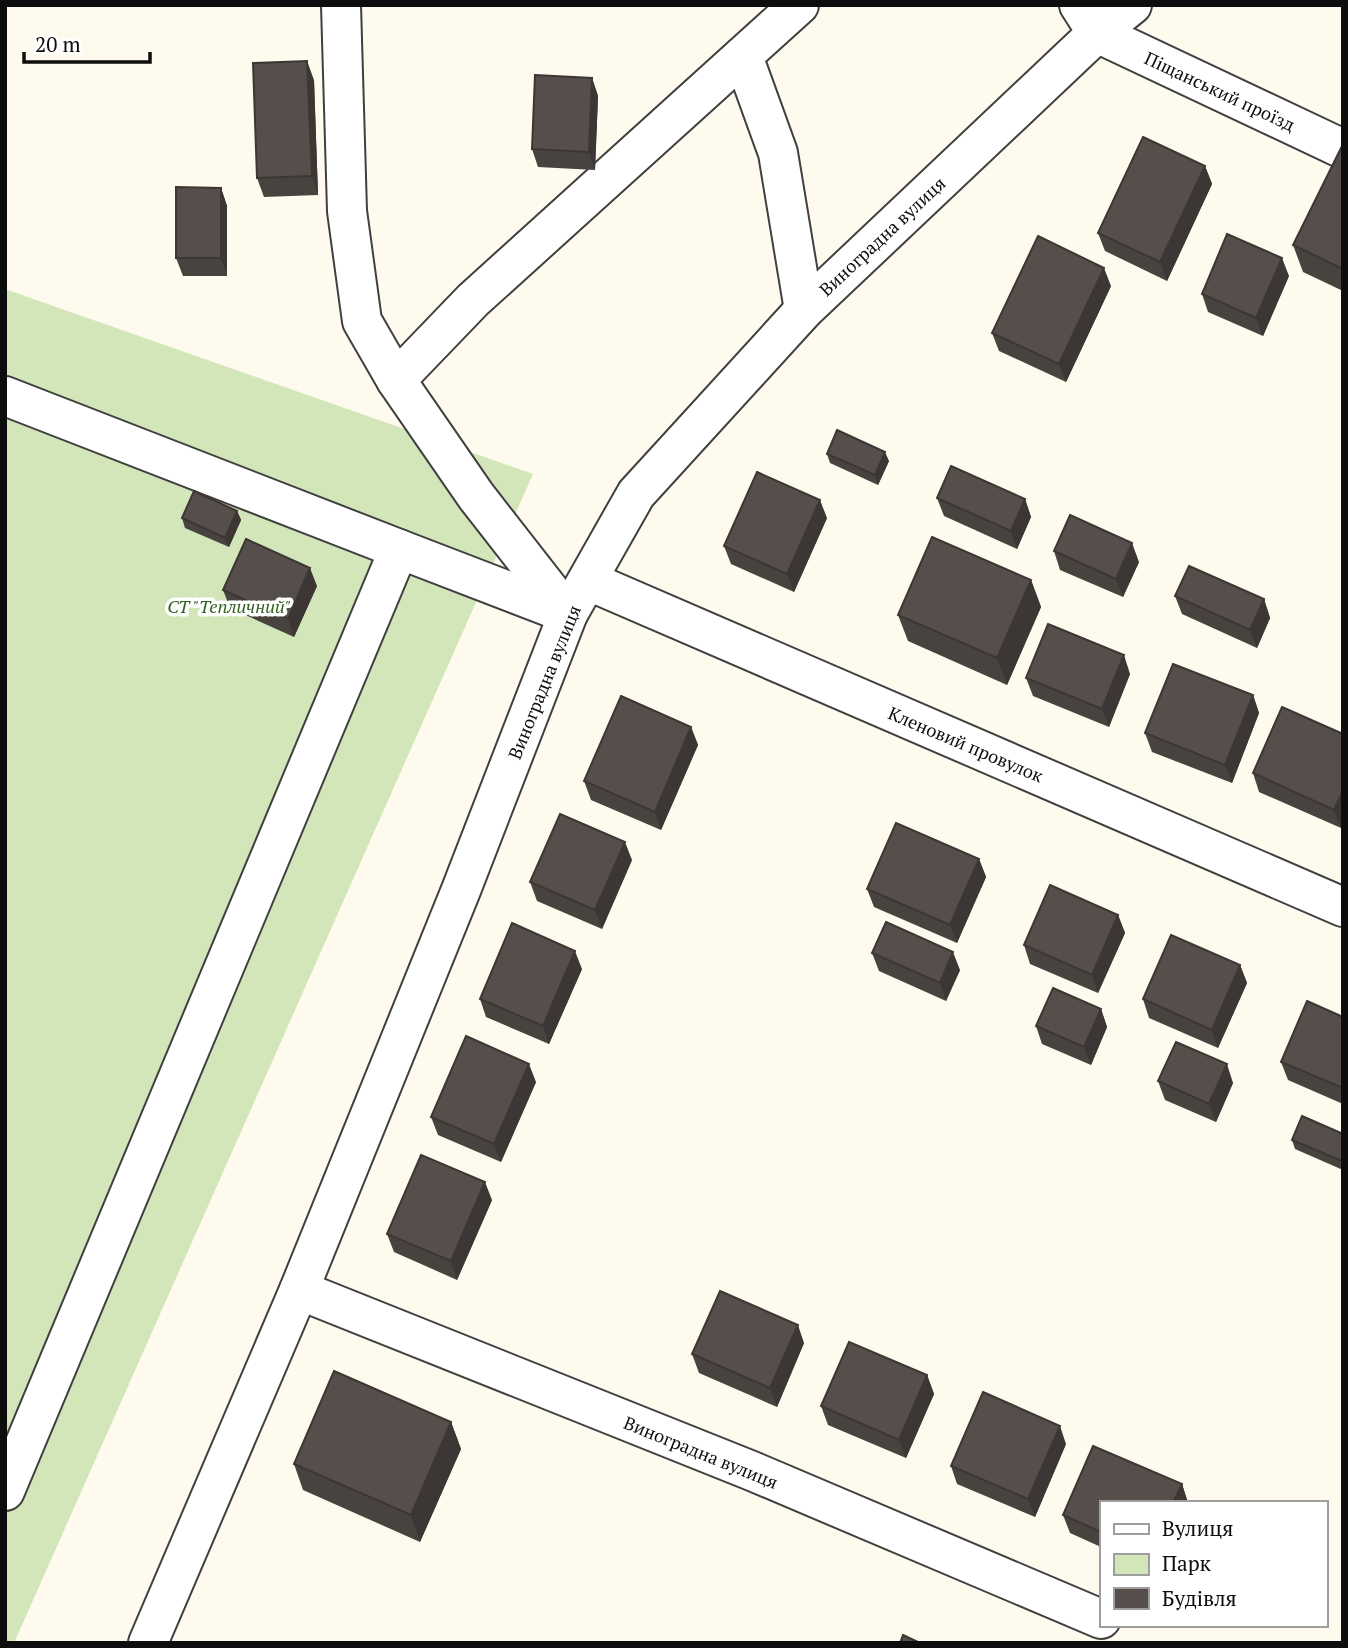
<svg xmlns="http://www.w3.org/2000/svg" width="1348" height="1648" viewBox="0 0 1348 1648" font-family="'PT Serif',serif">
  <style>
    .park { fill: #d2e6ba }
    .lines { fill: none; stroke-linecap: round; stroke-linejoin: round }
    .minor-casing { stroke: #404040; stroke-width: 42 }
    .minor { stroke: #fff; stroke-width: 38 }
    .wall { fill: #494340 }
    .shaded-wall { fill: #3c3734 }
    .building { fill: #554e4a; stroke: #3c3734; stroke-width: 2 }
    .labels { text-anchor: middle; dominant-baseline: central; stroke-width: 7; stroke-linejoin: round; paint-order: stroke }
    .street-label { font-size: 18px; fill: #0d0d0d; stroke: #fff }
    .park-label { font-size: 18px; font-style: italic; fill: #306121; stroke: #fff }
  </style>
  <rect width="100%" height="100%" fill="#fefbee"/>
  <polygon class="park" points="5,289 533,474 14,1643 5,1643"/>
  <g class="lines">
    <g class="minor-casing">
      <g id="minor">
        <polyline points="341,5 347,211 362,321 396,380 476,496 568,614"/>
        <polyline points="1079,5 1097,33"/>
        <polyline points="1097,33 1343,149"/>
        <polyline points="743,56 778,153 804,310"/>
        <polyline points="396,380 473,300 799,5"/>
        <polyline points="5,396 399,549 5,1491"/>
        <polyline points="399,549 568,614"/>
        <polyline points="589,581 1343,907"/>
        <polyline points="299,1290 752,1471 1101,1619"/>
        <polyline points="148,1643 299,1290 461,890 568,614 636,494 804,310 1097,33 1132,5"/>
      </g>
    </g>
    <use href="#minor" class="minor"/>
  </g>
  <g class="wall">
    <polygon points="592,78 598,96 595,170 538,167 532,149"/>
    <polygon points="314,80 318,195 264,197 257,178"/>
    <polygon points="1343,144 1343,291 1303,272 1293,245"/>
    <polygon points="1205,166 1212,184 1167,281 1105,251 1098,233"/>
    <polygon points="221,188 227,206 227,276 183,276 176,258"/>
    <polygon points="1289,276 1263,336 1208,312 1202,294"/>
    <polygon points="1111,286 1066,382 999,351 992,333"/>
    <polygon points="827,454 889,461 878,485 830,463"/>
    <polygon points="937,498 1025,499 1031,517 1017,549 944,516"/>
    <polygon points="237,511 241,520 229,547 185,528 182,518"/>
    <polygon points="827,518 794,592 731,564 724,546"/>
    <polygon points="1054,551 1139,562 1123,597 1060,570"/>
    <polygon points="1031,580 1041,607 1007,685 908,641 898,615"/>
    <polygon points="317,586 294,637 230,608 223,590"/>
    <polygon points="1175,596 1264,599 1270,618 1257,648 1182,614"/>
    <polygon points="1130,674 1109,727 1033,696 1026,678"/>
    <polygon points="1253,695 1259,713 1232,783 1152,752 1145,733"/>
    <polygon points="691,727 698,745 661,830 591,800 584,781"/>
    <polygon points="1343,734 1343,823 1341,828 1259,792 1253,773"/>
    <polygon points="979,859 986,877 957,943 874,907 867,889"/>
    <polygon points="632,860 602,929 537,901 530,882"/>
    <polygon points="1118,915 1125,933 1098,993 1030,964 1024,945"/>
    <polygon points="872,953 960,970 946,1001 879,971"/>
    <polygon points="1240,965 1247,983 1218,1048 1149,1018 1143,999"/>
    <polygon points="582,969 549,1044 486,1017 480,999"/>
    <polygon points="1101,1009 1107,1027 1091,1065 1042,1044 1036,1026"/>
    <polygon points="1343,1017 1343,1104 1288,1080 1281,1062"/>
    <polygon points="1158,1081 1233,1083 1216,1122 1165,1100"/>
    <polygon points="536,1082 501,1162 438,1135 431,1117"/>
    <polygon points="1343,1134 1343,1170 1295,1149 1292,1140"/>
    <polygon points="492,1200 457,1280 394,1252 387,1234"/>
    <polygon points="804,1343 777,1407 699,1373 692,1354"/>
    <polygon points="927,1375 934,1394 906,1458 828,1425 821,1406"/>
    <polygon points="451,1422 461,1449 420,1542 303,1490 294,1464"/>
    <polygon points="1066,1444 1035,1517 957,1484 951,1466"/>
    <polygon points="1093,1446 1182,1484 1188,1503 1101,1503 1101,1547 1070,1533 1063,1515"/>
  </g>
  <g class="shaded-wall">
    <polygon points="307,61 314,80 318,195 312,176"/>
    <polygon points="592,78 598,96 595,170 589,152"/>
    <polygon points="1205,166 1212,184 1167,281 1160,262"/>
    <polygon points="221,188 227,206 227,276 221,258"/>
    <polygon points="1282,258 1289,276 1263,336 1256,318"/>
    <polygon points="1104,268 1111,286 1066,382 1059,364"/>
    <polygon points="885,452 889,461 878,485 875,475"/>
    <polygon points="1025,499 1031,517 1017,549 1011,531"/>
    <polygon points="820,500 827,518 794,592 787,574"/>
    <polygon points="237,511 241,520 229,547 225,538"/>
    <polygon points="1132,543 1139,562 1123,597 1116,579"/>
    <polygon points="310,568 317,586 294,637 288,619"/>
    <polygon points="1031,580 1041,607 1007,685 997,658"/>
    <polygon points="1264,599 1270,618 1257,648 1250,630"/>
    <polygon points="1124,655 1130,674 1109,727 1102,709"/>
    <polygon points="1253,695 1259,713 1232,783 1225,765"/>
    <polygon points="691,727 698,745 661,830 655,812"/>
    <polygon points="1343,790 1343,823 1341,828 1334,810"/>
    <polygon points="625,842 632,860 602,929 595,910"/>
    <polygon points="979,859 986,877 957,943 950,925"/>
    <polygon points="1118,915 1125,933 1098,993 1092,975"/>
    <polygon points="575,951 582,969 549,1044 543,1026"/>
    <polygon points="953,952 960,970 946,1001 940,983"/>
    <polygon points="1240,965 1247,983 1218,1048 1212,1030"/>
    <polygon points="1101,1009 1107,1027 1091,1065 1084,1047"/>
    <polygon points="529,1064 536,1082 501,1162 494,1144"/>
    <polygon points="1227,1064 1233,1083 1216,1122 1209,1104"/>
    <polygon points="485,1182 492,1200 457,1280 451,1261"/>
    <polygon points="798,1325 804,1343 777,1407 770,1388"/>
    <polygon points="927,1375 934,1394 906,1458 899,1440"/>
    <polygon points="451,1422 461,1449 420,1542 411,1515"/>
    <polygon points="1060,1426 1066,1444 1035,1517 1028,1499"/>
    <polygon points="1182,1484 1188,1503 1173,1503"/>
  </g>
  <g class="building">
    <polygon points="307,61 312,176 257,178 253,63"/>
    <polygon points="535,75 592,78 589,152 532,149"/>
    <polygon points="1143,137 1205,166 1160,262 1098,233"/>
    <polygon points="1343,144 1343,269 1293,245"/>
    <polygon points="176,187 221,188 221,258 176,258"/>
    <polygon points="1227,234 1282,258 1256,318 1202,294"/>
    <polygon points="1038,236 1104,268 1059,364 992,333"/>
    <polygon points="837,430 885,452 875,475 827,454"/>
    <polygon points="951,466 1025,499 1011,531 937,498"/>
    <polygon points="757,472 820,500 787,574 724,546"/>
    <polygon points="194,491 237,511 225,538 182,518"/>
    <polygon points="1070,515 1132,543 1116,579 1054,551"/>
    <polygon points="932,537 1031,580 997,658 898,615"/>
    <polygon points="246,539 310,568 288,619 223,590"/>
    <polygon points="1189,566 1264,599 1250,630 1175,596"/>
    <polygon points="1048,624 1124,655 1102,709 1026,678"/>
    <polygon points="1173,664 1253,695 1225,765 1145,733"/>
    <polygon points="621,696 691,727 655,812 584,781"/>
    <polygon points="1282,707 1343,734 1343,790 1334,810 1253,773"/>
    <polygon points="560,814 625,842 595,910 530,882"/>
    <polygon points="896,823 979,859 950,925 867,889"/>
    <polygon points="1050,885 1118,915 1092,975 1024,945"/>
    <polygon points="886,922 953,952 940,983 872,953"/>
    <polygon points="512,923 575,951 543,1026 480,999"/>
    <polygon points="1171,935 1240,965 1212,1030 1143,999"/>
    <polygon points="1053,988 1101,1009 1084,1047 1036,1026"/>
    <polygon points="1307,1001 1343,1017 1343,1088 1281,1062"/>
    <polygon points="466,1036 529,1064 494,1144 431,1117"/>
    <polygon points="1176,1042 1227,1064 1209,1104 1158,1081"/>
    <polygon points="1302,1116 1343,1134 1342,1161 1292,1140"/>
    <polygon points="421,1155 485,1182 451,1261 387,1234"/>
    <polygon points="720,1291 798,1325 770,1388 692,1354"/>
    <polygon points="849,1342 927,1375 899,1440 821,1406"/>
    <polygon points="334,1371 451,1422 411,1515 294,1464"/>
    <polygon points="983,1392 1060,1426 1028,1499 951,1466"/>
    <polygon points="1093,1446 1182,1484 1173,1503 1101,1503 1101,1532 1063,1515"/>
    <polygon points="903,1635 920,1643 900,1643"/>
  </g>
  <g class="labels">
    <g class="street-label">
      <text transform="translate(1220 91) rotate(25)">Піщанський проїзд</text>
      <text transform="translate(882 236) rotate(-43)">Виноградна вулиця</text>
      <text transform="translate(544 682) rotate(-68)">Виноградна вулиця</text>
      <text transform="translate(966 744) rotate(23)">Кленовий провулок</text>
      <text transform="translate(701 1452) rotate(22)">Виноградна вулиця</text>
    </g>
    <g class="park-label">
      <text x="229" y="606">СТ "Тепличний"</text>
    </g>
  </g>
  <rect width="1348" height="1648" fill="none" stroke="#0d0d0d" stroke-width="14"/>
  <rect x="1100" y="1501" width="228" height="126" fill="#ffffff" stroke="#9e9e9e" stroke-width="2"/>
  <rect x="1114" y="1524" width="35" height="10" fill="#ffffff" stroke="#9e9e9e" stroke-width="2"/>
  <text x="1162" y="1536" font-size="21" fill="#0d0d0d">Вулиця</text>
  <rect x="1114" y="1554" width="35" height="21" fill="#d2e6ba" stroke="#9e9e9e" stroke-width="2"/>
  <text x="1162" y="1571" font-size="21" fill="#0d0d0d">Парк</text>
  <rect x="1114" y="1588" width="35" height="21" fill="#554e4a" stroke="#9e9e9e" stroke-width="2"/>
  <text x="1162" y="1606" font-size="21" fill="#0d0d0d">Будівля</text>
  <path d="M24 52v10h126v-10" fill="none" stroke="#0d0d0d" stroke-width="3.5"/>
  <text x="35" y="52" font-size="21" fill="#0d0d0d" stroke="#ffffff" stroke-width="5" paint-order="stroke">20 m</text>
</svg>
